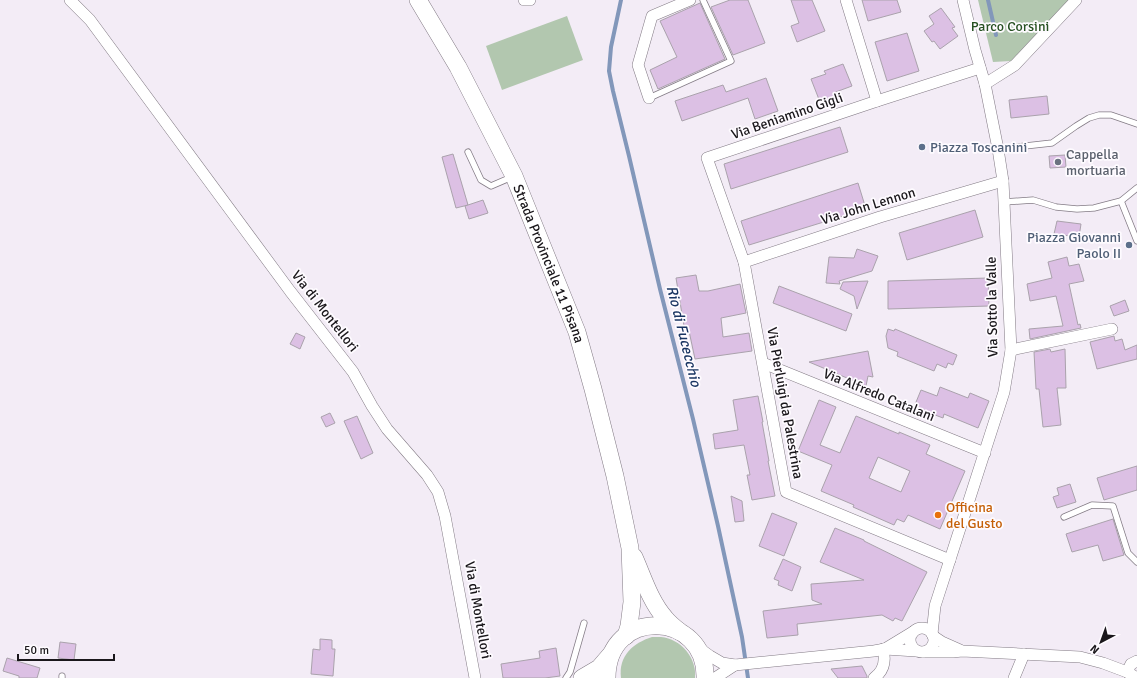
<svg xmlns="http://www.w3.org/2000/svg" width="1137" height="678" viewBox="0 0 1137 678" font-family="Signika,sans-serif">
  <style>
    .green { fill: #b2c7af }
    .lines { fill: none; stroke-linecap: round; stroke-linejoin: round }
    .stream { stroke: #8297ba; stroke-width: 4 }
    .building { fill: #dcc0e4; stroke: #aaa2ac; fill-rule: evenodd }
    .lane-casing { stroke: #837b85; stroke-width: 7 }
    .street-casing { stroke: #837b85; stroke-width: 12 }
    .primary-casing { stroke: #837b85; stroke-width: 18 }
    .lane { stroke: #fff; stroke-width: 5.5 }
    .street { stroke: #fff; stroke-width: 11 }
    .primary { stroke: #fff; stroke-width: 17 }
    .service-dot { fill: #5c6f8a; stroke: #fefbff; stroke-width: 1.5 }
    .worship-dot { fill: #6b7280; stroke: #fefbff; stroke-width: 1.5 }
    .food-dot { fill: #e8710a; stroke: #fefbff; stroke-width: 1.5 }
    .labels { text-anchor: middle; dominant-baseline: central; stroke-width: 3.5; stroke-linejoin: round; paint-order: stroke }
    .park-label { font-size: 14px; fill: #265021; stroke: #fefbff }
    .street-label { font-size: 14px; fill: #1a171b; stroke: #fefbff }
    .service-label { font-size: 14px; fill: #4e5e75; stroke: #fefbff; text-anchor: start }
    .worship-label { font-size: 14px; fill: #5b616d; stroke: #fefbff; text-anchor: start }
    .food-label { font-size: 14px; fill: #c56008; stroke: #fefbff; text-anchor: start }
    .water-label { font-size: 15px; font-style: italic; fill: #193462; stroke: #fefbff }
  </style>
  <rect width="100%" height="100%" fill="#f3ecf6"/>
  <g class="green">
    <polygon points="978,0 1069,0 1011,61 993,62"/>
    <polygon points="567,16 583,60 502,90 486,46"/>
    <path d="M652 637C655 637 658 637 661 637 681 639 697 658 695 678H621C618 656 633 643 652 637Z"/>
  </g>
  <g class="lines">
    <g class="stream">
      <polyline points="621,0 611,47 609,71 613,91 629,156 660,289 693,419 718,526 742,637 748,678"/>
      <polyline points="988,0 996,35"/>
    </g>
  </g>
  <g class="building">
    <polygon points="730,0 748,0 765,43 733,55 711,7"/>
    <polygon points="791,0 812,0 825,31 797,42 791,26 799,23"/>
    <polygon points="862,0 897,0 901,12 868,21"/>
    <polygon points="700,3 725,59 658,89 650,70 677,57 660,21"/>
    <polygon points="941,8 955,27 952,28 958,36 940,49 934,41 932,42 924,31 934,24 929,16"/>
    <polygon points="907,33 919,71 887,81 875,42"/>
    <polygon points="843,64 852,86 833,93 835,97 820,102 811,79 826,74 824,71"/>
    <polygon points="766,78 778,111 755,119 748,98 682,121 675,101 723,85 726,92"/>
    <polygon points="1047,96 1049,114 1011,118 1009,100"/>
    <polygon points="840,127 848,152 731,189 724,164"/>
    <polygon points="453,154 468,205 456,208 442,157"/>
    <polygon points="1065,155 1066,167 1050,168 1049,156"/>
    <polygon points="858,183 866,209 749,245 741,221"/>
    <polygon points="483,200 488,213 469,219 465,206"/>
    <polygon points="975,210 983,237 907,260 899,233"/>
    <polygon points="1057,221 1081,224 1079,237 1054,234"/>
    <polygon points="857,249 878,256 872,271 839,281 840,284 826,283 829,257 854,258"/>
    <polygon points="1067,257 1069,266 1079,264 1084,281 1069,284 1078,325 1080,324 1081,328 1030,339 1029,329 1063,326 1056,296 1030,301 1027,284 1052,278 1048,262"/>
    <polygon points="696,275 699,291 708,291 740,284 746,313 721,318 723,337 749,333 752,351 695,359 689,331 685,332 676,278"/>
    <polygon points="988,278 989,306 888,309 888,281"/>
    <polygon points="868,281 857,309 854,296 840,289 843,282"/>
    <polygon points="779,286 852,314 846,331 773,303"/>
    <polygon points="1125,300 1129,311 1114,316 1110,306"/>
    <polygon points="888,329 894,331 895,329 957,355 953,365 948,363 946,368 937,364 934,371 897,356 898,352 888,348 886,336"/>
    <polygon points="296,333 305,337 300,349 290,344"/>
    <polygon points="1114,336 1115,341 1122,339 1125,350 1137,345 1137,359 1097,369 1090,342"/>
    <polygon points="1050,349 1051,352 1065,349 1066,388 1057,388 1061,425 1043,427 1039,389 1036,389 1034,352"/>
    <polygon points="868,351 873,377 868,376 866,386 809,362"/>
    <polygon points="940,387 968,398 970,393 989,401 978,428 944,414 943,418 914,407 921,390 937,396"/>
    <polygon points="758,396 763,422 762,422 769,461 768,461 775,496 752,500 747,475 750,475 744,445 715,449 713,434 738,430 733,400"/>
    <path d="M819 400 836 407 820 445 840 453 856 416 899 434V432L930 445 926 454 965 471 940 529 908 515 904 522 897 519 894 525 853 507 854 505 821 491 832 465 798 451ZM878 457 910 471 901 492 869 478Z"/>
    <polygon points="330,413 335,423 326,427 321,417"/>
    <polygon points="357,416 373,453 361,459 344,421"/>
    <polygon points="1137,466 1137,490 1104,500 1097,478"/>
    <polygon points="1070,484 1076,502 1057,508 1053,497 1059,495 1057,488"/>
    <polygon points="731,496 742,501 744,521 735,522"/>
    <polygon points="772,513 797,523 784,556 759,546"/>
    <polygon points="1113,519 1124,555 1103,561 1098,545 1072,552 1066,534"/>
    <polygon points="835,528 864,540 864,541 927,572 902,621 895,618 893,621 882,615 797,624 798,635 767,638 763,611 822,604 812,600 811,584 864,580 820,562"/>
    <polygon points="783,559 801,567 792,591 778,585 779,581 774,579"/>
    <polygon points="320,639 332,640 332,649 335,649 333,676 311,674 313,649 320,650"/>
    <polygon points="60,642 76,644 74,660 58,658"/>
    <polygon points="556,648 560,676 545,678 503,678 501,664 540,658 539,651"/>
    <polygon points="7,658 40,668 37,678 19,678 19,676 3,671"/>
    <polygon points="862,666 867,676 867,678 838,678 831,669"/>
  </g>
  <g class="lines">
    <g class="lane-casing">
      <g id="lane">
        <polyline points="649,98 731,61 703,0"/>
        <polyline points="998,149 1052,143 1076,126 1089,118 1099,115 1111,115 1137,124"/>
        <polyline points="468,152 481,180 491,186 512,177"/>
        <polyline points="1121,201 1137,241"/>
        <polyline points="1004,202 1033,200 1056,207 1077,209 1094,208 1121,201 1137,188"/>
        <polyline points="1064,517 1092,505 1113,506 1128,553 1137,562"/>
        <polyline points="62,678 62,676"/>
        <polyline points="566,678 570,672 584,623"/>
      </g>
    </g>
    <g class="street-casing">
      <g id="street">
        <polyline points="70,0 90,20 290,291 353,372 372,406 387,429 427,475 438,492 445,516 475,678"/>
        <polyline points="524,0 530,0"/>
        <polyline points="846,0 877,101"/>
        <polyline points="985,84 1015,65 1076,0"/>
        <polyline points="649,98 638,65 652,16 690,0"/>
        <polyline points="744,262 880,217 1003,181"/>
        <polyline points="1011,350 1112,329"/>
        <polyline points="763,363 985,453"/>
        <polyline points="950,560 786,492 744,262 707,158 877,101 980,68"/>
        <circle cx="922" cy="640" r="12"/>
        <polyline points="932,634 935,606 1004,392 1011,350 1003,181 998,149 985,84 975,50 963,0"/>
        <polyline points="933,636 942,642 960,650"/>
        <polyline points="699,648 710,656 722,663 735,665 874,651 885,649 916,651"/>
        <polyline points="885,649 913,632"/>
        <polyline points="924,652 953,652 962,651 1080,657 1103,663 1127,672 1137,678"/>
        <polyline points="1127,672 1131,664 1137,661"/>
        <polyline points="715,678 735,665"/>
        <path d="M874 678C884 671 886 661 883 649"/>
        <polyline points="1014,678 1024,654"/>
      </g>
    </g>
    <g class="primary-casing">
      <g id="primary">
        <path id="s1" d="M418 0 458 67 514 176 577 332 593 389 615 476 630 548 632 602 629 626 626 636"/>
        <path d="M634 557C643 577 650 601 665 618 669 623 674 627 679 631"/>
        <polyline points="582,678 599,668 611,654"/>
        <path d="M607 678C607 606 707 611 705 678"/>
      </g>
    </g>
    <use href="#lane" class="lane"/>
    <use href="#street" class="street"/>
    <use href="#primary" class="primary"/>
  </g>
  <g class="service-dot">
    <circle cx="922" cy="147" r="4"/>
    <circle cx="1129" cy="245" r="4"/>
  </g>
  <circle class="worship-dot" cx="1058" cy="162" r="4"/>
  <circle class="food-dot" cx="938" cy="515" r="4"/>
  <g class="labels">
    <g class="park-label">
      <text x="1010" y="26">Parco Corsini</text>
    </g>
    <g class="street-label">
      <text transform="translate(787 116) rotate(-19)">Via Beniamino Gigli</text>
      <text transform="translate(868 206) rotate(-17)">Via John Lennon</text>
      <text stroke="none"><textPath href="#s1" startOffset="295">Strada Provinciale 11 Pisana</textPath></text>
      <text transform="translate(992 307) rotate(-91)">Via Sotto la Valle</text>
      <text transform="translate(325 311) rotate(52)">Via di Montellori</text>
      <text transform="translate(879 395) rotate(22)">Via Alfredo Catalani</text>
      <text transform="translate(785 403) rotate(80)">Via Pierluigi da Palestrina</text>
      <text transform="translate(478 610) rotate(80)">Via di Montellori</text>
    </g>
    <g class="service-label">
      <text x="930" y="147">Piazza Toscanini</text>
      <text x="1121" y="237" text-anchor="end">Piazza Giovanni<tspan x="1121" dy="16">Paolo II</tspan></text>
    </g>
    <g class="worship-label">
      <text x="1066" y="154">Cappella<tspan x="1066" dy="16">mortuaria</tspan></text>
    </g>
    <g class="food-label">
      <text x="946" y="507">Officina<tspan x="946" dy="16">del Gusto</tspan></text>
    </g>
    <g class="water-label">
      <text transform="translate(684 336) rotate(76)">Rio di Fucecchio</text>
    </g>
  </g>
  <g transform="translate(1101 642) rotate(221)" stroke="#fefbff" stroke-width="3" paint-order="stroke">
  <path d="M0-3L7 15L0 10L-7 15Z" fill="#1a171b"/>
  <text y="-6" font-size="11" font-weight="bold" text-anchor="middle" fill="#1a171b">N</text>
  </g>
  <path d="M18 654v6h96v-6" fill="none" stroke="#1a171b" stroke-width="2"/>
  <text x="24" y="654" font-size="12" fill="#1a171b" stroke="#fefbff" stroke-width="3" paint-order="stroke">50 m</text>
</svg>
